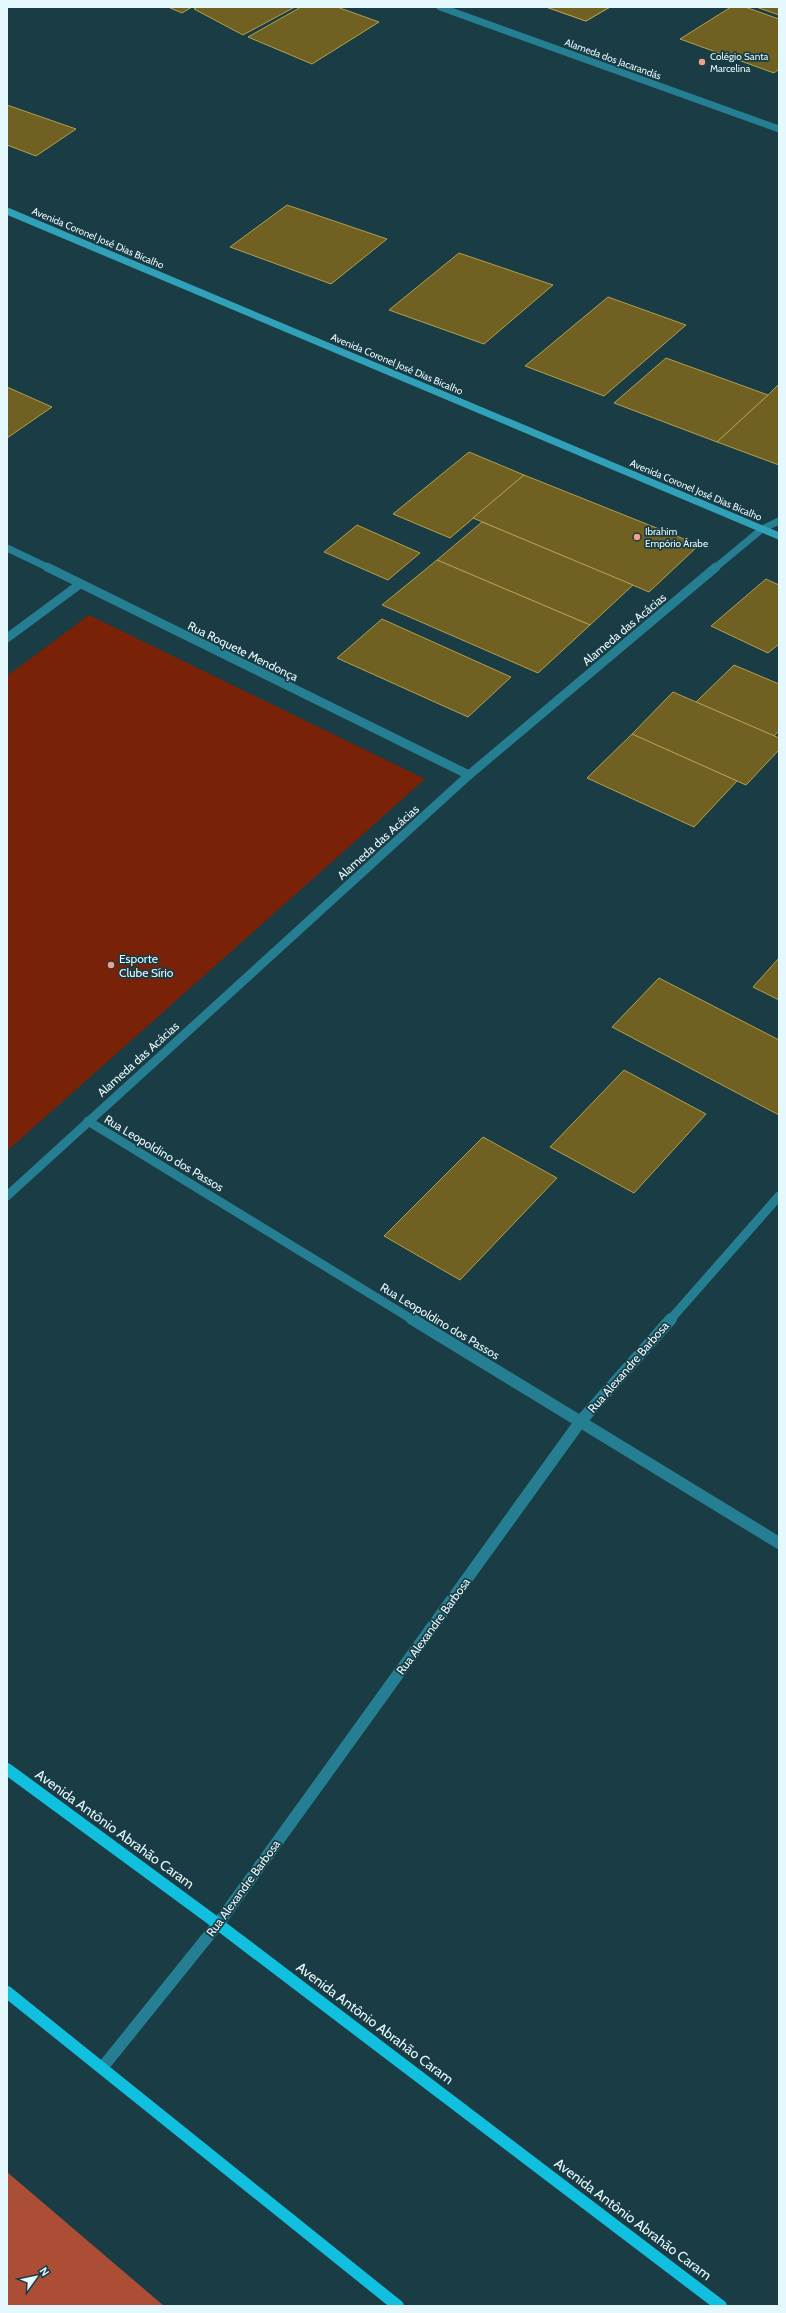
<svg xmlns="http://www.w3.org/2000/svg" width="786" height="2313" viewBox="0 0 786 2313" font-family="Cabin,sans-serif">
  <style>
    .green { fill: #792207 }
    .forest { fill: #ac4e35 }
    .building { fill: #706122; stroke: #b39f4d }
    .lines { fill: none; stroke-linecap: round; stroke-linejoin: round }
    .street-far2 { stroke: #257e91; stroke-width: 7 }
    .street-far1 { stroke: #257e91; stroke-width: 9 }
    .street { stroke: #257e91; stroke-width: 12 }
    .secondary { stroke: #31a1ba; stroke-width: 7 }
    .primary { stroke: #11bfdf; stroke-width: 12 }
    .poi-dot { fill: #f49e87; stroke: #1a3c44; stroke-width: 1.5 }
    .labels { text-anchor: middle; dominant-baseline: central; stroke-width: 3.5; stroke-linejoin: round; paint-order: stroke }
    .far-poi-label { font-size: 10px; fill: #e5f8fd; stroke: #1a3c44; text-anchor: start }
    .far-street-label { font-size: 10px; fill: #e5f8fd; stroke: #1a3c44 }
    .street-label { font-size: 12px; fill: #e5f8fd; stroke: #1a3c44 }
    .poi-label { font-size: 12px; fill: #e5f8fd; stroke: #1a3c44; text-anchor: start }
    .near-street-label { font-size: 14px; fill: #e5f8fd; stroke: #1a3c44 }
  </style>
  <rect width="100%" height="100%" fill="#1a3c44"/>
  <polygon class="green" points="89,615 425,779 7,1151 7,676"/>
  <polygon class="forest" points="7,2172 164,2306 7,2306"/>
  <g class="building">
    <polygon points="168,7 192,7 182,13"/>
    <polygon points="198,7 295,7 243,35 194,9"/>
    <polygon points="301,7 337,7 379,22 312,64 248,37"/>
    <polygon points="546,7 610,7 586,21"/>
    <polygon points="546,7 610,7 586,21"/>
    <polygon points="731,7 745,7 779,19 779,69 774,73 680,39"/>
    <polygon points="756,7 779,7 779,15"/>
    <polygon points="7,105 76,129 36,156 7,145"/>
    <polygon points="287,205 387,239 331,284 230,247"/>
    <polygon points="459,253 553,285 484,344 389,310"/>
    <polygon points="608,297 686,325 604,396 525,366"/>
    <polygon points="666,358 768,395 717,442 614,403"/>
    <polygon points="779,384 779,465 717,442 768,395"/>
    <polygon points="7,387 52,407 7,438"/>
    <polygon points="469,452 524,475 450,538 393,514"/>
    <polygon points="524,475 699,545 649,592 473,518"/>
    <polygon points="482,522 633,585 590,625 437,560"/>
    <polygon points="357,525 420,553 388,580 324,552"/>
    <polygon points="437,560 590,625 538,673 382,605"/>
    <polygon points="766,579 779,585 779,644 768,653 711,626"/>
    <polygon points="382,619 511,677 468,717 337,658"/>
    <polygon points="734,665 779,684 779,731 774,736 696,702"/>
    <polygon points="673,692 779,738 779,750 746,785 632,734"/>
    <polygon points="632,734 737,781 694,827 587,778"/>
    <polygon points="779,958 779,1000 753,987"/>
    <polygon points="659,978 779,1040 779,1115 612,1027"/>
    <polygon points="624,1070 706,1114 634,1193 550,1147"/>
    <polygon points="483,1137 557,1178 460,1280 384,1236"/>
  </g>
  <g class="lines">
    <g class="street-far2">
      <polyline points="440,7 779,129"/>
      <polyline points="7,548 49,568"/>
      <polyline points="715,568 762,529 779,521"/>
    </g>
    <g class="street-far1">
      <polyline points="47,567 469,775"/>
      <polyline points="7,638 80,584"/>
      <polyline points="88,1121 413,1320"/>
      <polyline points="7,1196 469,775 716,567"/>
      <polyline points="670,1320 779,1196"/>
    </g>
    <g class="street">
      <polyline points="412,1319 779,1543"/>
      <polyline points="102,2068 218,1924 580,1422 671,1319"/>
    </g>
    <polyline class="secondary" points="7,211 779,536"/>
    <g class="primary">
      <polyline points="7,1769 218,1924 721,2306"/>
      <polyline points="7,1992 398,2306"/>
    </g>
  </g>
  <g class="poi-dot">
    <circle cx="702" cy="62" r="4"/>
    <circle cx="637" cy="537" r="4"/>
    <circle cx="111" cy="965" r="4"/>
  </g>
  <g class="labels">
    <g class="far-poi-label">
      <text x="710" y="56">Colégio Santa<tspan x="710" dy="12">Marcelina</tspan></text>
      <text x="645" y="531">Ibrahim<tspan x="645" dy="12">Empório Árabe</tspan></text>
    </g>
    <g class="far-street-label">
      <text transform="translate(613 59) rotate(20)">Alameda dos Jacarandás</text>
      <text transform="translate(98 238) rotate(23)">Avenida Coronel José Dias Bicalho</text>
      <text transform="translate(397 364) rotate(23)">Avenida Coronel José Dias Bicalho</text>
      <text transform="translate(696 490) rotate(23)">Avenida Coronel José Dias Bicalho</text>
    </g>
    <g class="street-label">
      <text transform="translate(624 629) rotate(-40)">Alameda das Acácias</text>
      <text transform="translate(243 651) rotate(26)">Rua Roquete Mendonça</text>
      <text transform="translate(378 842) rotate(-42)">Alameda das Acácias</text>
      <text transform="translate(138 1059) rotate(-42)">Alameda das Acácias</text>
      <text transform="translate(164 1153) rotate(31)">Rua Leopoldino dos Passos</text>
      <text transform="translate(440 1321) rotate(31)">Rua Leopoldino dos Passos</text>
      <text transform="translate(628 1367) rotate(-49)">Rua Alexandre Barbosa</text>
      <text transform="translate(433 1626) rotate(-54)">Rua Alexandre Barbosa</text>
      <text transform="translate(243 1888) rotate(-54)">Rua Alexandre Barbosa</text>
    </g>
    <g class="poi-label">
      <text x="119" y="958">Esporte<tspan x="119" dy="14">Clube Sírio</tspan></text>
    </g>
    <g class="near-street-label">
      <text transform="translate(115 1829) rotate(36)">Avenida Antônio Abrahão Caram</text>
      <text transform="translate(375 2023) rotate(37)">Avenida Antônio Abrahão Caram</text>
      <text transform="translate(633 2219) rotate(37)">Avenida Antônio Abrahão Caram</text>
    </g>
  </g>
  <rect width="786" height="2313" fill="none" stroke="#e5f8fd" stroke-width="16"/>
  <g transform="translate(36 2277) rotate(57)" stroke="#1a3c44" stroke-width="3" paint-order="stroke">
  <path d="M0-3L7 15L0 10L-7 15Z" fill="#e5f8fd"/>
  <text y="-6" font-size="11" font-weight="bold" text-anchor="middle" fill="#e5f8fd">N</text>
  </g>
</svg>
